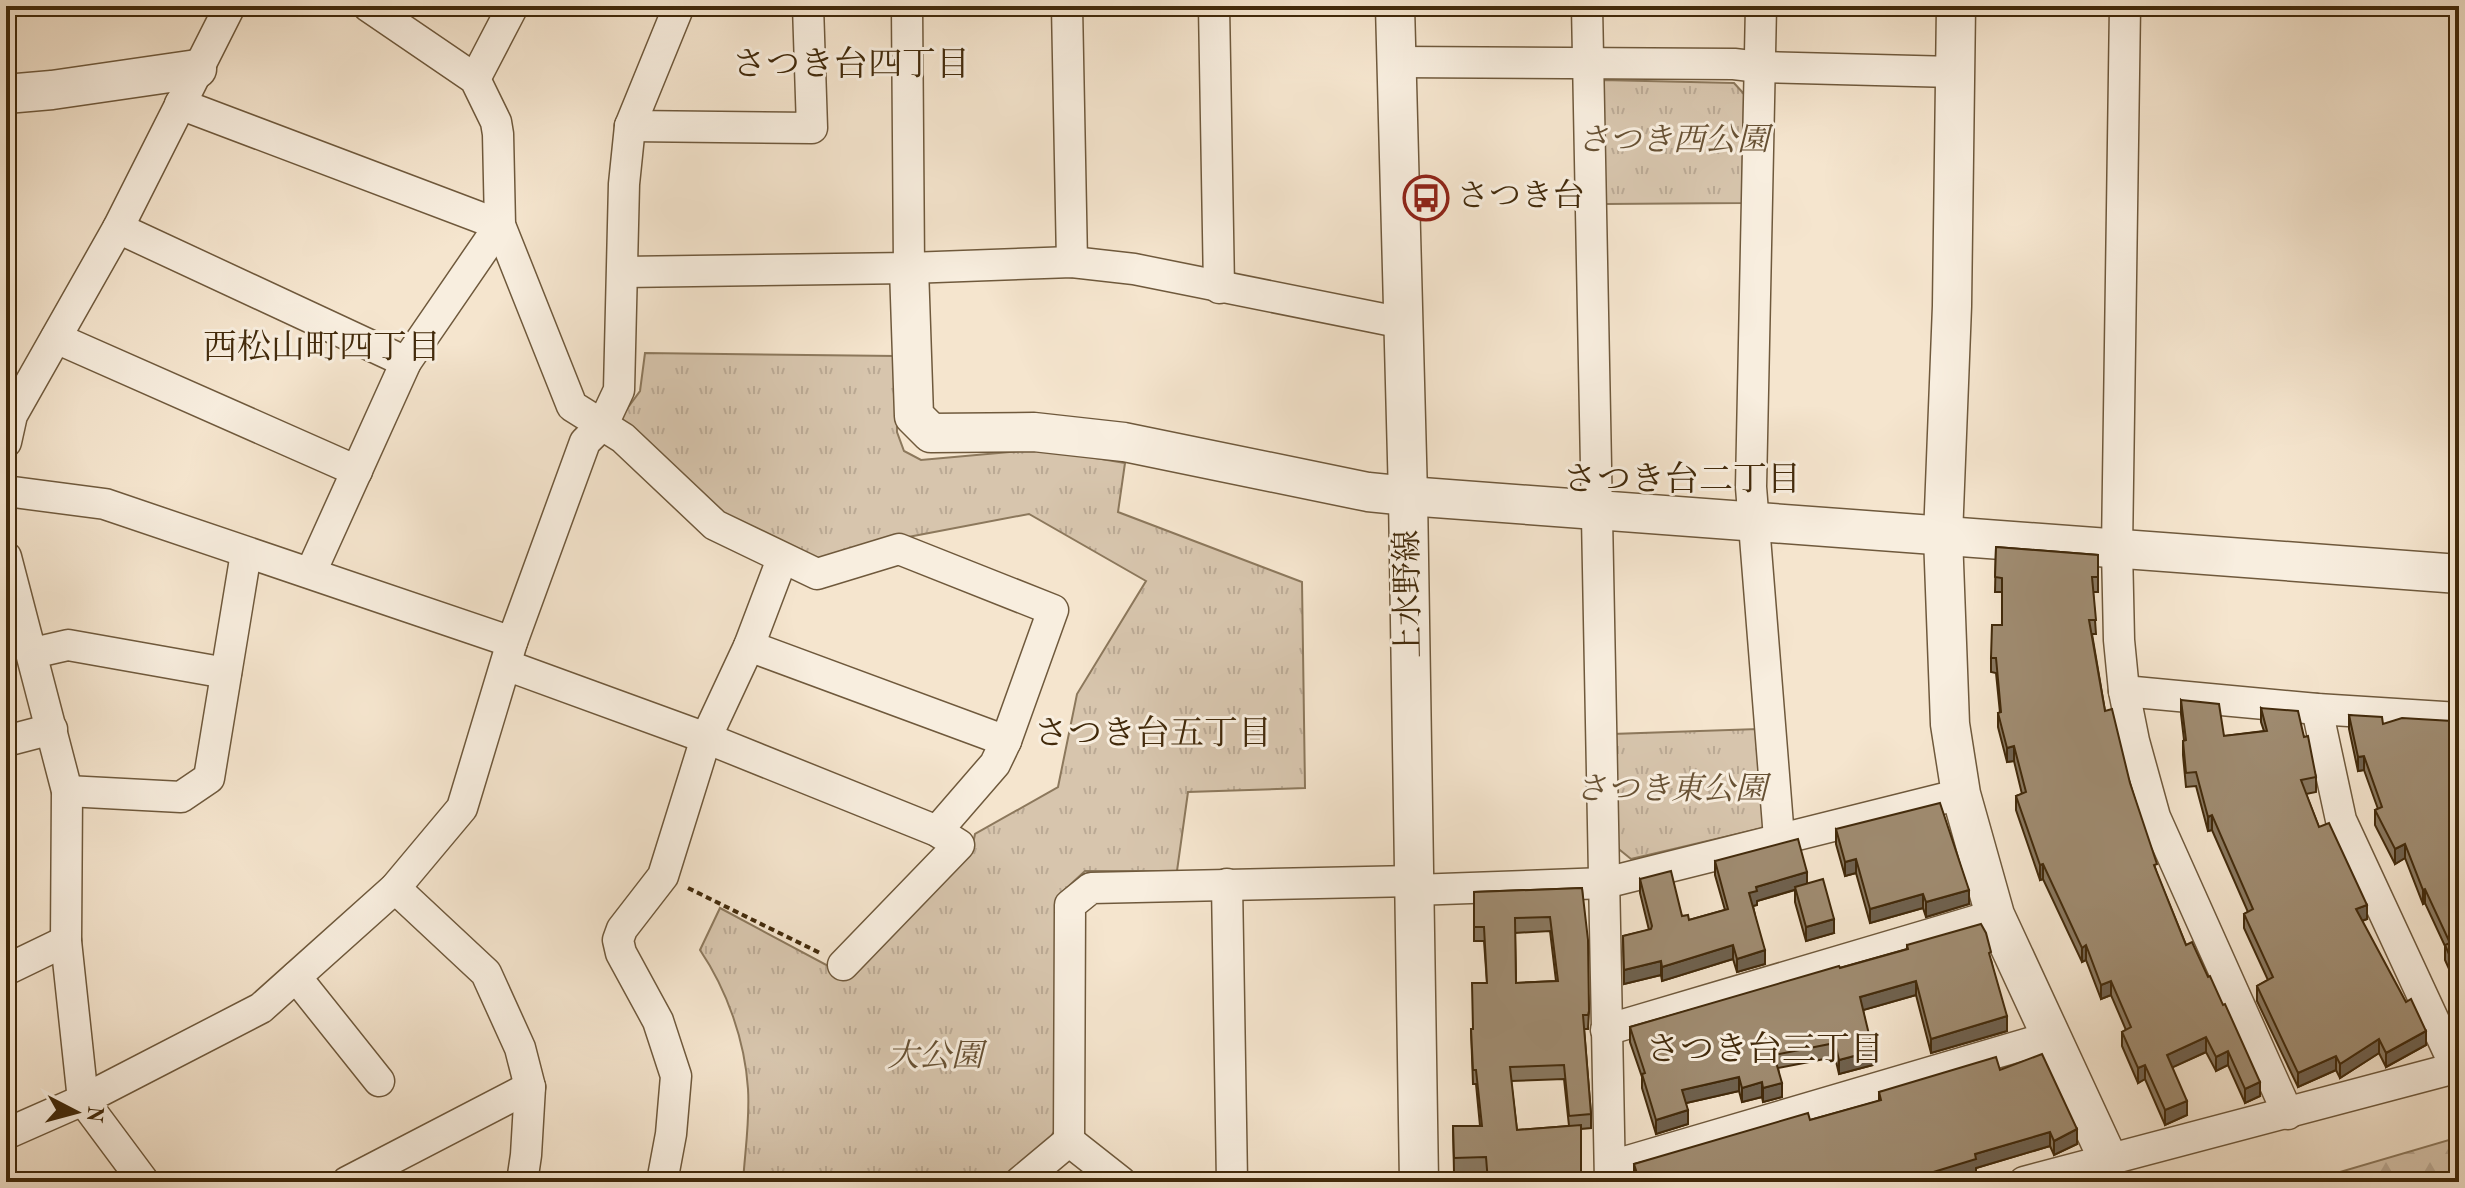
<svg xmlns="http://www.w3.org/2000/svg" width="2465" height="1188" viewBox="0 0 2465 1188" font-family="'Old Standard TT','Noto Serif JP',serif">
  <style>
    .grass { fill: url(#grass-tufts); stroke: #8c785c; stroke-width: 2 }
    .forest { fill: url(#forest-firs); stroke: #8c785c; stroke-width: 2 }
    .lines { fill: none; stroke-linecap: round; stroke-linejoin: round }
    .minor-casing { stroke: #6f593c; stroke-width: 33 }
    .tertiary-casing { stroke: #6f593c; stroke-width: 41 }
    .path { stroke: #422a0b; stroke-width: 4; stroke-dasharray: 6 4; stroke-linecap: butt }
    .minor { stroke: #f8eedf; stroke-width: 30 }
    .tertiary { stroke: #f8eedf; stroke-width: 38 }
    .wall { fill: #897860; stroke: #422a0b; stroke-width: 2; fill-rule: evenodd }
    .shaded-wall { fill: #6f614e; stroke: #422a0b; stroke-width: 2 }
    .building { fill: #9f8b70; stroke: #422a0b; stroke-width: 2; fill-rule: evenodd }
    .labels { text-anchor: middle; dominant-baseline: central; stroke-width: 6; stroke-linejoin: round; paint-order: stroke }
    .park-label { font-size: 32px; font-style: italic; fill: #675134; stroke: #f8eedf }
    .poi-label { font-size: 32px; fill: #422a0b; stroke: #f8eedf; text-anchor: start }
    .street-label { font-size: 32px; fill: #422a0b; stroke: #f8eedf }
    .neighbourhood-label { font-size: 34px; fill: #422a0b; stroke: #f8eedf }
  </style>
  <defs>
    <pattern id="grass-tufts" width="24" height="20" patternUnits="userSpaceOnUse" patternTransform="scale(2)"><rect width="24" height="20" fill="#d7c5ad"/><path d="M3 7l-1-3M5 7V3M7 7l1-3M15 17l-1-3M17 17v-4M19 17l1-3" fill="none" stroke="#baa994"/></pattern>
    <pattern id="forest-firs" width="22" height="20" patternUnits="userSpaceOnUse" patternTransform="scale(2)"><rect width="22" height="20" fill="#d7c5ad"/><path d="M5 1l3.5 6h-7zM16 11l3.5 6h-7z" fill="#baa994"/></pattern>
  </defs>
  <rect width="100%" height="100%" fill="#f5e5ce"/>
  <filter id="stains"><feTurbulence type="fractalNoise" baseFrequency=".0025" numOctaves="4"/><feColorMatrix values="0 0 0 0 .2 0 0 0 0 .09 0 0 0 0 .02 0 0 0 .5 -.17"/></filter>
  <radialGradient id="worn" r=".72"><stop offset=".6" stop-color="#630" stop-opacity="0"/><stop offset="1" stop-color="#630" stop-opacity=".3"/></radialGradient>
  <g class="grass">
    <polygon points="1602,80 1734,83 1744,94 1742,203 1606,204"/>
    <path d="M645 353 896 356 897 432 904 451 921 460 1042 449 1125 463 1118 512 1302 582 1305 788 1188 792 1177 871H1085L1057 897 1058 1125 1047 1143 996 1182H743C745 1151 750 1120 748 1089 745 1041 727 990 700 950L720 908 845 975 972 849 975 834 1058 787 1077 694 1146 581 1029 514 903 538 830 563 724 519 618 421 640 391Z"/>
    <polygon points="1758,729 1767,827 1631,859 1615,846 1612,734"/>
  </g>
  <polygon class="forest" points="2459,1137 2459,1182 2305,1182 2306,1182"/>
  <g class="lines">
    <g class="minor-casing">
      <g id="minor">
        <polyline points="368,6 475,79 496,122 498,134 500,225 572,406 623,438 715,525 817,574 899,549 1053,610 1006,741 995,764 937,831"/>
        <polyline points="907,6 909,268"/>
        <polyline points="1067,6 1072,262"/>
        <polyline points="1214,6 1219,288"/>
        <polyline points="1587,6 1610,1182"/>
        <polyline points="1761,6 1751,487 1779,838"/>
        <polyline points="2125,6 2117,549 2119,640 2124,691 2134,741 2155,817 2288,1114"/>
        <polyline points="1396,62 1734,64 1759,67 1954,72"/>
        <polyline points="475,79 513,6"/>
        <polyline points="180,104 500,225"/>
        <polyline points="630,126 812,128 808,6"/>
        <polyline points="118,228 406,362"/>
        <polyline points="623,272 909,268 1072,262 1134,269 1403,323"/>
        <polyline points="56,338 357,471"/>
        <polyline points="6,442 12,415 118,228 230,6"/>
        <polyline points="6,491 105,504 512,642"/>
        <polyline points="6,557 67,791 66,941 83,1100 144,1182"/>
        <polyline points="311,572 406,362 500,225"/>
        <polyline points="749,646 1006,741"/>
        <polyline points="33,653 68,645 226,673"/>
        <polyline points="506,665 706,738 937,831 959,845 843,965"/>
        <polyline points="2124,691 2317,709 2459,718"/>
        <polyline points="2317,709 2341,820 2456,1068"/>
        <polyline points="6,741 52,729"/>
        <polyline points="67,791 181,797 209,778 246,553"/>
        <polyline points="1227,884 1232,1182"/>
        <polyline points="395,888 486,973 520,1048 530,1087 526,1155 522,1182"/>
        <polyline points="1414,890 1605,883 1961,794"/>
        <polyline points="6,970 66,941"/>
        <polyline points="296,977 379,1081"/>
        <polyline points="1606,1030 1995,915"/>
        <polyline points="6,1134 83,1100 261,1008 395,888 462,808 512,642 585,442 603,424 619,390 624,184 630,126 679,6"/>
        <polyline points="1069,1141 1070,905 1091,888 1414,881"/>
        <polyline points="1069,1141 1121,1182"/>
        <polyline points="1611,1166 2050,1037"/>
        <polyline points="347,1182 530,1087"/>
        <polyline points="662,1182 671,1134 676,1076 658,1021 621,953 618,940 622,929 663,876 706,738 749,646 782,559"/>
        <polyline points="1020,1182 1069,1141"/>
        <polyline points="2024,1182 2459,1067"/>
      </g>
    </g>
    <g class="tertiary-casing">
      <g id="tertiary">
        <polyline points="1395,6 1408,496 1419,1182"/>
        <polyline points="1956,6 1952,306 1943,536 1950,724 1961,794 1995,915 2108,1159"/>
        <polyline points="6,94 52,90 197,69"/>
        <path d="M909 268 914 416 931 433 1034 432 1124 442 1368 492 1408 496C1759 520 2109 549 2459 574"/>
      </g>
    </g>
    <polyline class="path" points="688,888 820,953"/>
    <use href="#minor" class="minor"/>
    <use href="#tertiary" class="tertiary"/>
  </g>
  <g class="wall">
    <polygon points="1996,547 2098,555 2098,592 2093,592 2096,634 2092,634 2105,711 2130,783 2157,874 2186,945 2260,1096 2245,1103 2228,1065 2216,1071 2206,1052 2172,1067 2187,1115 2165,1125 2145,1079 2138,1083 2122,1046 2122,1032 2126,1030 2111,995 2101,999 2086,960 2082,962 2043,879 2040,880 2016,810 2016,796 2022,794 2014,761 2007,762 1998,727 1998,713 2000,713 1996,673 1991,672 1991,658 2002,625 2002,592 1995,592"/>
    <polygon points="2181,700 2224,736 2264,731 2261,722 2261,708 2304,737 2316,777 2316,792 2306,794 2319,827 2367,919 2362,921 2426,1045 2386,1067 2379,1053 2340,1078 2336,1070 2298,1087 2257,1001 2257,986 2268,980 2244,928 2244,914 2248,912 2212,830 2208,831 2196,786 2186,787 2183,755 2183,741 2184,740 2181,714"/>
    <polygon points="2349,715 2383,724 2459,737 2459,991 2445,960 2445,946 2425,903 2423,904 2405,858 2395,864 2375,825 2375,810 2378,809 2364,770 2358,771 2349,729"/>
    <polygon points="1836,829 1969,904 1926,917 1923,908 1870,923 1856,873 1845,876 1836,844"/>
    <polygon points="1715,861 1807,884 1834,933 1806,941 1795,902 1795,890 1757,901 1757,905 1753,906 1765,964 1737,972 1733,959 1662,981 1661,975 1624,984 1623,936 1649,930 1640,893 1640,879 1682,916 1689,920 1725,910 1715,875"/>
    <path d="M1582 888 1589 1011 1588 1029H1584L1591 1114V1128L1581 1129V1173L1586 1182H1487L1486 1172H1454L1453 1126H1480L1476 1084H1473L1471 1029H1473L1487 983 1484 941H1474V892ZM1550 931 1556 981 1516 983 1515 933ZM1564 1079 1569 1126 1517 1130 1511 1081Z"/>
    <polygon points="1907,945 1991,960 2007,1031 1931,1053 1916,995 1863,1010 1873,1065 1839,1074 1835,1057 1778,1068 1782,1097 1763,1102 1762,1097 1742,1102 1739,1091 1686,1103 1688,1124 1656,1134 1642,1088 1642,1077 1630,1042 1630,1027 1907,949"/>
    <polygon points="2000,1070 2077,1144 2054,1155 2050,1146 1976,1168 1976,1173 1635,1182 1634,1178 1634,1164 1810,1120 1879,1101 1879,1092"/>
  </g>
  <g class="shaded-wall">
    <polygon points="2014,746 2014,761 2007,762 2007,748"/>
    <polygon points="2364,756 2364,770 2358,771 2358,757"/>
    <polygon points="2212,815 2212,830 2208,831 2208,817"/>
    <polygon points="2405,844 2405,858 2395,864 2395,849"/>
    <polygon points="1856,859 1856,873 1845,876 1845,862"/>
    <polygon points="2043,864 2043,879 2040,880 2040,865"/>
    <polygon points="1807,872 1807,886 1757,901 1757,905 1749,907 1749,893 1756,887"/>
    <polygon points="2425,889 2425,903 2423,904 2423,890"/>
    <polygon points="1969,890 1969,904 1926,917 1926,902"/>
    <polygon points="1923,894 1923,908 1870,923 1870,909"/>
    <polygon points="2367,905 2367,919 2356,923 2356,909"/>
    <polygon points="1834,919 1834,933 1806,941 1806,927"/>
    <polygon points="1733,945 1733,959 1662,981 1662,967"/>
    <polygon points="2086,945 2086,960 2082,962 2082,948"/>
    <polygon points="1765,950 1765,964 1737,972 1737,959"/>
    <polygon points="1661,961 1661,975 1624,984 1624,970"/>
    <polygon points="1916,981 1916,995 1860,1011 1860,997"/>
    <polygon points="2111,981 2111,995 2101,999 2101,985"/>
    <polygon points="2007,1016 2007,1031 1931,1053 1931,1039"/>
    <polygon points="2426,1031 2426,1045 2386,1067 2386,1053"/>
    <polygon points="2206,1037 2206,1052 2167,1070 2167,1055"/>
    <polygon points="2379,1039 2379,1053 2340,1078 2340,1064"/>
    <polygon points="1873,1051 1873,1065 1839,1074 1839,1060"/>
    <polygon points="2228,1051 2228,1065 2216,1071 2216,1057"/>
    <polygon points="2336,1056 2336,1070 2298,1087 2298,1073"/>
    <polygon points="2145,1065 2145,1079 2138,1083 2138,1068"/>
    <polygon points="1739,1077 1739,1091 1682,1104 1682,1090"/>
    <polygon points="1762,1082 1762,1097 1742,1102 1742,1088"/>
    <polygon points="2260,1082 2260,1096 2245,1103 2245,1089"/>
    <polygon points="1782,1083 1782,1097 1763,1102 1763,1088"/>
    <polygon points="2187,1101 2187,1115 2165,1125 2165,1110"/>
    <polygon points="1688,1110 1688,1124 1656,1134 1656,1120"/>
    <polygon points="2077,1129 2077,1144 2054,1155 2054,1141"/>
    <polygon points="2050,1132 2050,1146 1976,1168 1976,1173 1948,1182 1907,1182 1975,1154"/>
  </g>
  <g class="building">
    <polygon points="1996,547 2098,555 2098,577 2092,577 2096,620 2089,620 2105,711 2112,709 2130,783 2157,864 2154,865 2186,945 2192,942 2208,977 2210,976 2223,1005 2225,1004 2260,1082 2245,1089 2228,1051 2216,1057 2206,1037 2167,1055 2187,1101 2165,1110 2145,1065 2138,1068 2122,1032 2131,1027 2111,981 2101,985 2086,945 2082,948 2043,864 2040,865 2016,796 2026,792 2014,746 2007,748 1998,713 2001,712 1996,658 1991,658 1992,625 2002,625 2002,578 1995,577"/>
    <polygon points="2181,700 2219,704 2224,736 2267,731 2261,708 2298,711 2304,737 2308,736 2316,777 2301,780 2319,827 2329,823 2367,905 2356,909 2406,1002 2411,999 2426,1031 2386,1053 2379,1039 2340,1064 2336,1056 2298,1073 2257,986 2273,977 2244,914 2253,909 2212,815 2208,817 2196,772 2186,773 2183,741 2186,740"/>
    <polygon points="2349,715 2382,717 2383,724 2402,718 2452,721 2459,737 2459,977 2445,945 2450,943 2425,889 2423,890 2405,844 2395,849 2375,810 2382,807 2364,756 2358,757"/>
    <polygon points="1940,803 1969,890 1926,902 1923,894 1870,909 1856,859 1845,862 1836,829"/>
    <polygon points="1798,839 1807,872 1756,887 1757,891 1749,893 1765,950 1737,959 1733,945 1662,967 1661,961 1624,970 1623,936 1651,929 1652,926 1640,879 1671,871 1682,916 1688,915 1689,920 1728,909 1715,861"/>
    <polygon points="1823,879 1834,919 1806,927 1795,887"/>
    <path d="M1582 888 1588 940 1589 1011 1588 1015H1583L1591 1114 1569 1116 1564 1065 1510 1067 1517 1130 1581 1125V1173H1585L1586 1182H1488L1486 1157 1454 1158 1453 1126H1482L1476 1070H1473L1471 1029H1473L1472 983H1487L1484 927H1474V892ZM1550 917 1558 981 1516 983 1515 918Z"/>
    <polygon points="1981,924 1986,933 1991,952 1989,953 2007,1016 1931,1039 1916,981 1860,997 1873,1051 1839,1060 1835,1043 1774,1055 1782,1083 1763,1088 1762,1082 1742,1088 1739,1077 1682,1090 1688,1110 1656,1120 1642,1074 1645,1073 1630,1027 1839,966 1840,968 1908,949 1907,945"/>
    <polygon points="2042,1054 2077,1129 2054,1141 2050,1132 1975,1154 1976,1159 1927,1174 1928,1178 1907,1182 1635,1182 1639,1180 1634,1164 1808,1113 1810,1120 1881,1100 1879,1092 1996,1057 2000,1070"/>
  </g>
  <defs>
    <g id="bus-ring" transform="scale(2.3)"><circle r="9.5" fill="#f8eedf" stroke="#8f2418" stroke-width="1.5"/><path d="M-5-6H5V4H4V6H2V4H-2V6H-4V4H-5ZM-3.5-4V0h7V-4ZM-3.5 1.2v1.5H-2V1.2ZM2 1.2v1.5H3.5V1.2Z" fill="#8f2418"/></g>
  </defs>
  <g fill-rule="evenodd">
    <use href="#bus-ring" x="1426" y="198"/>
  </g>
  <g class="labels">
    <g class="park-label">
      <text x="1673" y="142">さつき西公園</text>
      <text x="1671" y="791">さつき東公園</text>
      <text x="935" y="1058">大公園</text>
    </g>
    <g class="poi-label">
      <text x="1457" y="198">さつき台</text>
    </g>
    <g class="street-label">
      <text transform="translate(1410 594) rotate(-91)">上水野線</text>
    </g>
    <g class="neighbourhood-label">
      <text x="851" y="66">さつき台四丁目</text>
      <text x="322" y="349">西松山町四丁目</text>
      <text x="1682" y="481">さつき台二丁目</text>
      <text x="1153" y="735">さつき台五丁目</text>
      <text x="1765" y="1051">さつき台三丁目</text>
    </g>
  </g>
  <rect width="2465" height="1188" fill="none" stroke="#f5e5ce" stroke-width="32"/>
  <rect x="8" y="8" width="2449" height="1172" fill="none" stroke="#422a0b" stroke-width="4"/>
  <rect x="16" y="16" width="2433" height="1156" fill="none" stroke="#422a0b" stroke-width="2"/>
  <g transform="translate(76 1112) rotate(96)" stroke="#f8eedf" stroke-width="6" paint-order="stroke">
  <path d="M0-6L14 30L0 20L-14 30Z" fill="#422a0b"/>
  <text y="-12" font-size="22" font-weight="bold" text-anchor="middle" fill="#422a0b">N</text>
  </g>
  <rect width="100%" height="100%" filter="url(#stains)"/>
  <rect width="100%" height="100%" fill="url(#worn)"/>
</svg>
